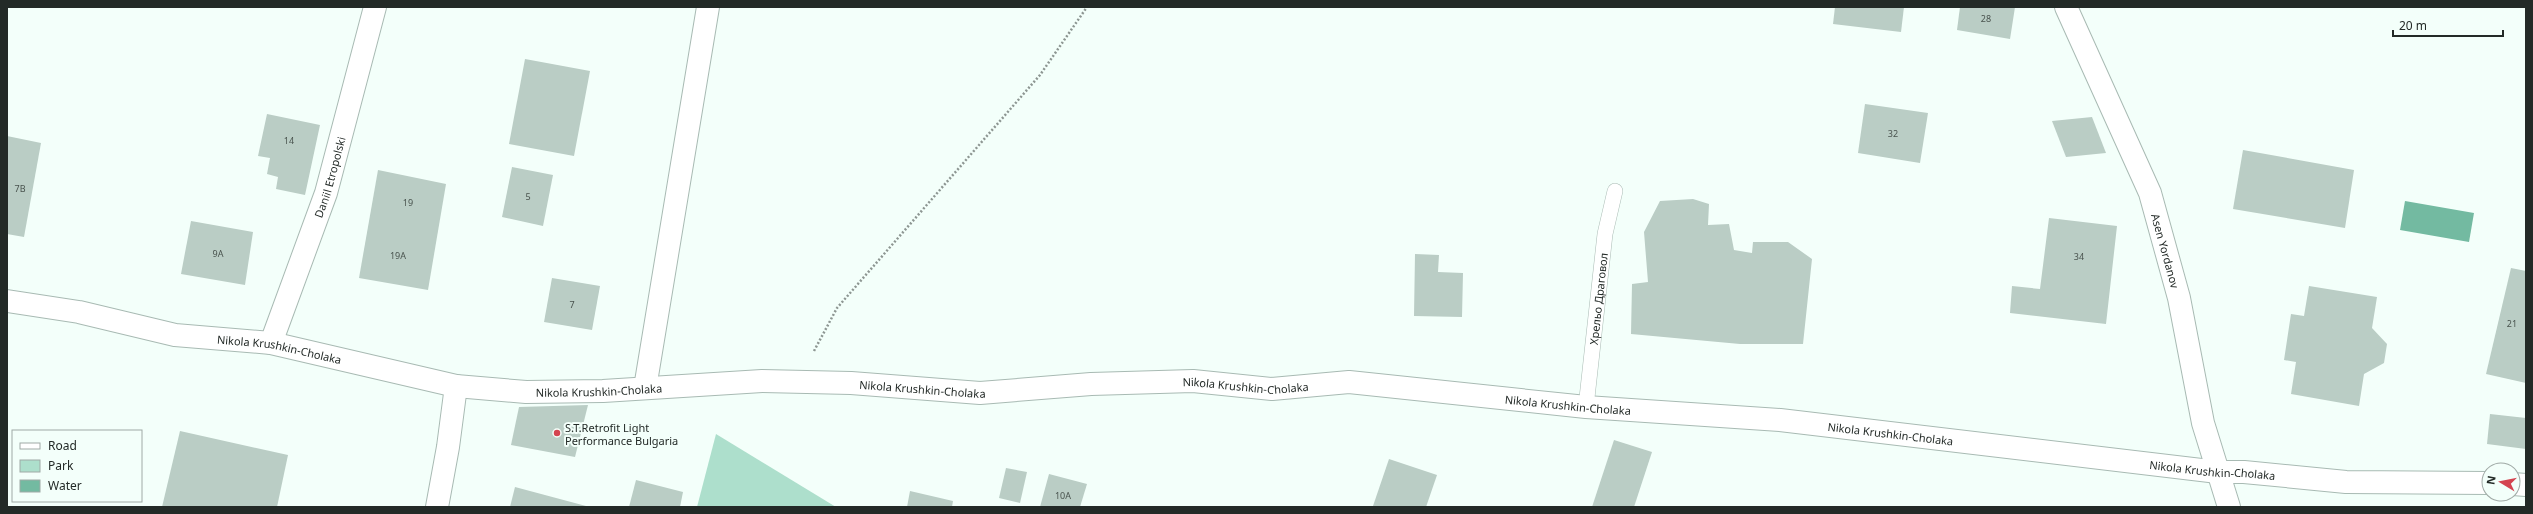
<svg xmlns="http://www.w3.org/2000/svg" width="2533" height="514" viewBox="0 0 2533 514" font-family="'Noto Sans',sans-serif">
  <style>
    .green { fill: #addfcc }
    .water { fill: #73baa1 }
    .building { fill: #bacdc5 }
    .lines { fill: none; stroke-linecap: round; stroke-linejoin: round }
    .lane-casing { stroke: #a8bab3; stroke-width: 16 }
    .street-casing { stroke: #a8bab3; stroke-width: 24 }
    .path { stroke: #8d9692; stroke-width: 2.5; stroke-dasharray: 2 2; stroke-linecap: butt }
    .lane { stroke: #fff; stroke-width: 15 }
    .street { stroke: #fff; stroke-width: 22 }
    .poi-dot { fill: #d44450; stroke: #f3fffa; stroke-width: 1.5 }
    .labels { text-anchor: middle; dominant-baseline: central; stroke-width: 4; stroke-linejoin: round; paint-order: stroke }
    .number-label { font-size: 9px; fill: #49534e }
    .street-label { font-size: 11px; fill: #232a27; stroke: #f3fffa }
    .poi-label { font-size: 11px; fill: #232a27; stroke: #f3fffa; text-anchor: start }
  </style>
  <rect width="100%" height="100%" fill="#f3fffa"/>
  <polygon class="green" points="716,434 836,507 697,507"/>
  <polygon class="water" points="2405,201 2474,213 2469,242 2400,230"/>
  <g class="building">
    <polygon points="1835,7 1904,7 1901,32 1833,24"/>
    <polygon points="1960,7 2015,7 2010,39 1957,30"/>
    <polygon points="525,59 590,71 574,156 509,144"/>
    <polygon points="1865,104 1928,113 1920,163 1858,153"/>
    <polygon points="267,114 320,125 305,195 276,189 278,177 267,174 270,158 258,156"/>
    <polygon points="2092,117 2106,153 2066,157 2052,121"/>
    <polygon points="7,136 41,143 24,237 7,234"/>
    <polygon points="2243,150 2354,170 2345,228 2233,209"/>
    <polygon points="512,167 553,175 543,226 502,217"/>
    <polygon points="378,170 446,184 428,290 359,278"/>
    <polygon points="1693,199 1709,204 1708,225 1729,224 1734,250 1752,253 1753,242 1788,242 1812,259 1803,344 1740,344 1631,334 1632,284 1648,282 1644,232 1660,201"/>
    <polygon points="2049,218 2117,226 2106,324 2010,313 2012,286 2040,289"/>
    <polygon points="191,221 253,232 245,285 181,274"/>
    <polygon points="1415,254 1439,255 1438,272 1463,273 1462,317 1414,316"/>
    <polygon points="2511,268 2526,271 2526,383 2486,374"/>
    <polygon points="552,278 600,286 592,330 544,322"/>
    <polygon points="2309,286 2377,297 2372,328 2387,344 2384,363 2364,374 2359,406 2291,394 2296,362 2284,360 2291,314 2304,316"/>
    <polygon points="588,405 575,457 511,445 519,407"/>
    <polygon points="2490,414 2526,418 2526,449 2487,444"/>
    <polygon points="180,431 288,455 277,507 162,507"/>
    <polygon points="1614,440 1652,452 1634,507 1592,507"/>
    <polygon points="1389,459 1437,475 1426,507 1373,506"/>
    <polygon points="1006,468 1027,472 1020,503 999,498"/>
    <polygon points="1049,474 1087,484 1080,507 1040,507"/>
    <polygon points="636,480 683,492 680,507 629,507"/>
    <polygon points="515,487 586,506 586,507 510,507"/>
    <polygon points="910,491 953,501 952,507 907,507"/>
  </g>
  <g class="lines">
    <g class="lane-casing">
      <g id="lane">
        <path id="s1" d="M1586 407 1605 234 1615 191"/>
      </g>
    </g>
    <g class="street-casing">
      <g id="street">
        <path id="s2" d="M2066 7 2150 193 2179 298 2203 423 2229 507"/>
        <path id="s3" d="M7 301 79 312 175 335 271 343 456 386 526 392 603 391 762 381 851 383 980 393 1091 384 1193 381 1272 389 1349 382 1586 407 1780 420 2218 472H2244L2346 482 2489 483"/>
        <path id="s4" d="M271 343 326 193 375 7"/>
        <polyline points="645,388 708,7"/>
        <polyline points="2513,484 2526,485"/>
        <polyline points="437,507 448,447 456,386"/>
      </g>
    </g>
    <polyline class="path" points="814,351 837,308 1040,75 1087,7"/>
    <use href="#lane" class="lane"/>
    <use href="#street" class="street"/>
  </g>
  <circle class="poi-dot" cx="557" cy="433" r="4"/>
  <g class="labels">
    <g class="number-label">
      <text x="1986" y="18">28</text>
      <text x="1893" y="133">32</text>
      <text x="289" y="140">14</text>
      <text x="20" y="188">7В</text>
      <text x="528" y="196">5</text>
      <text x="408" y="202">19</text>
      <text x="218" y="253">9А</text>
      <text x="398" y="255">19А</text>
      <text x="2079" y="256">34</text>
      <text x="572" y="304">7</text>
      <text x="2512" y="323">21</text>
      <text x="1063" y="495">10А</text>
    </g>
    <g class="street-label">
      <text stroke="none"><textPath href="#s4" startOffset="176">Daniil Etropolski</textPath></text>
      <text stroke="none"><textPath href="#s2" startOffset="264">Asen Yordanov</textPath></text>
      <text stroke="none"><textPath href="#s1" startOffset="109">Хрельо Драговол</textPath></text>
      <text stroke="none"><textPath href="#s3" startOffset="277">Nikola Krushkin-Cholaka</textPath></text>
      <text stroke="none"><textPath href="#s3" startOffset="1249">Nikola Krushkin-Cholaka</textPath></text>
      <text stroke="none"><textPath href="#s3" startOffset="925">Nikola Krushkin-Cholaka</textPath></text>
      <text stroke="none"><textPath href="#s3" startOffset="601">Nikola Krushkin-Cholaka</textPath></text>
      <text stroke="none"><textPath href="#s3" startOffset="1573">Nikola Krushkin-Cholaka</textPath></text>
      <text stroke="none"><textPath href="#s3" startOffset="1897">Nikola Krushkin-Cholaka</textPath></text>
      <text stroke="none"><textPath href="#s3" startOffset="2221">Nikola Krushkin-Cholaka</textPath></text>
    </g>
    <g class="poi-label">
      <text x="565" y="427">S.T.Retrofit Light<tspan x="565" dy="13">Performance Bulgaria</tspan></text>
    </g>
  </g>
  <rect width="2533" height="514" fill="none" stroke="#232a27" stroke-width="16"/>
  <rect x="12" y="430" width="130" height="72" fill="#f3fffa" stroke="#a0aaa6"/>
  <rect x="20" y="443" width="20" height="6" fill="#ffffff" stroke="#a0aaa6"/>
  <text x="48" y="450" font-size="12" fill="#232a27">Road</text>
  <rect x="20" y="460" width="20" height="12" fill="#addfcc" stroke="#a0aaa6"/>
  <text x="48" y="470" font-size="12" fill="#232a27">Park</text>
  <rect x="20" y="480" width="20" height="12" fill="#73baa1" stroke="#a0aaa6"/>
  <text x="48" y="490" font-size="12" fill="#232a27">Water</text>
  <g transform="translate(2501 482) rotate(280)"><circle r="19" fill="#f3fffa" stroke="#a0aaa6"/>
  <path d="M0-3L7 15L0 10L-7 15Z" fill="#d44450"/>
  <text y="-6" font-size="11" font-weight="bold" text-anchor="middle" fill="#232a27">N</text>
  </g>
  <path d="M2393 30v6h110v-6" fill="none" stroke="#232a27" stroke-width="2"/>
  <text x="2399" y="30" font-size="12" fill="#232a27" stroke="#f3fffa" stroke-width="3" paint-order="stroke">20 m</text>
</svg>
